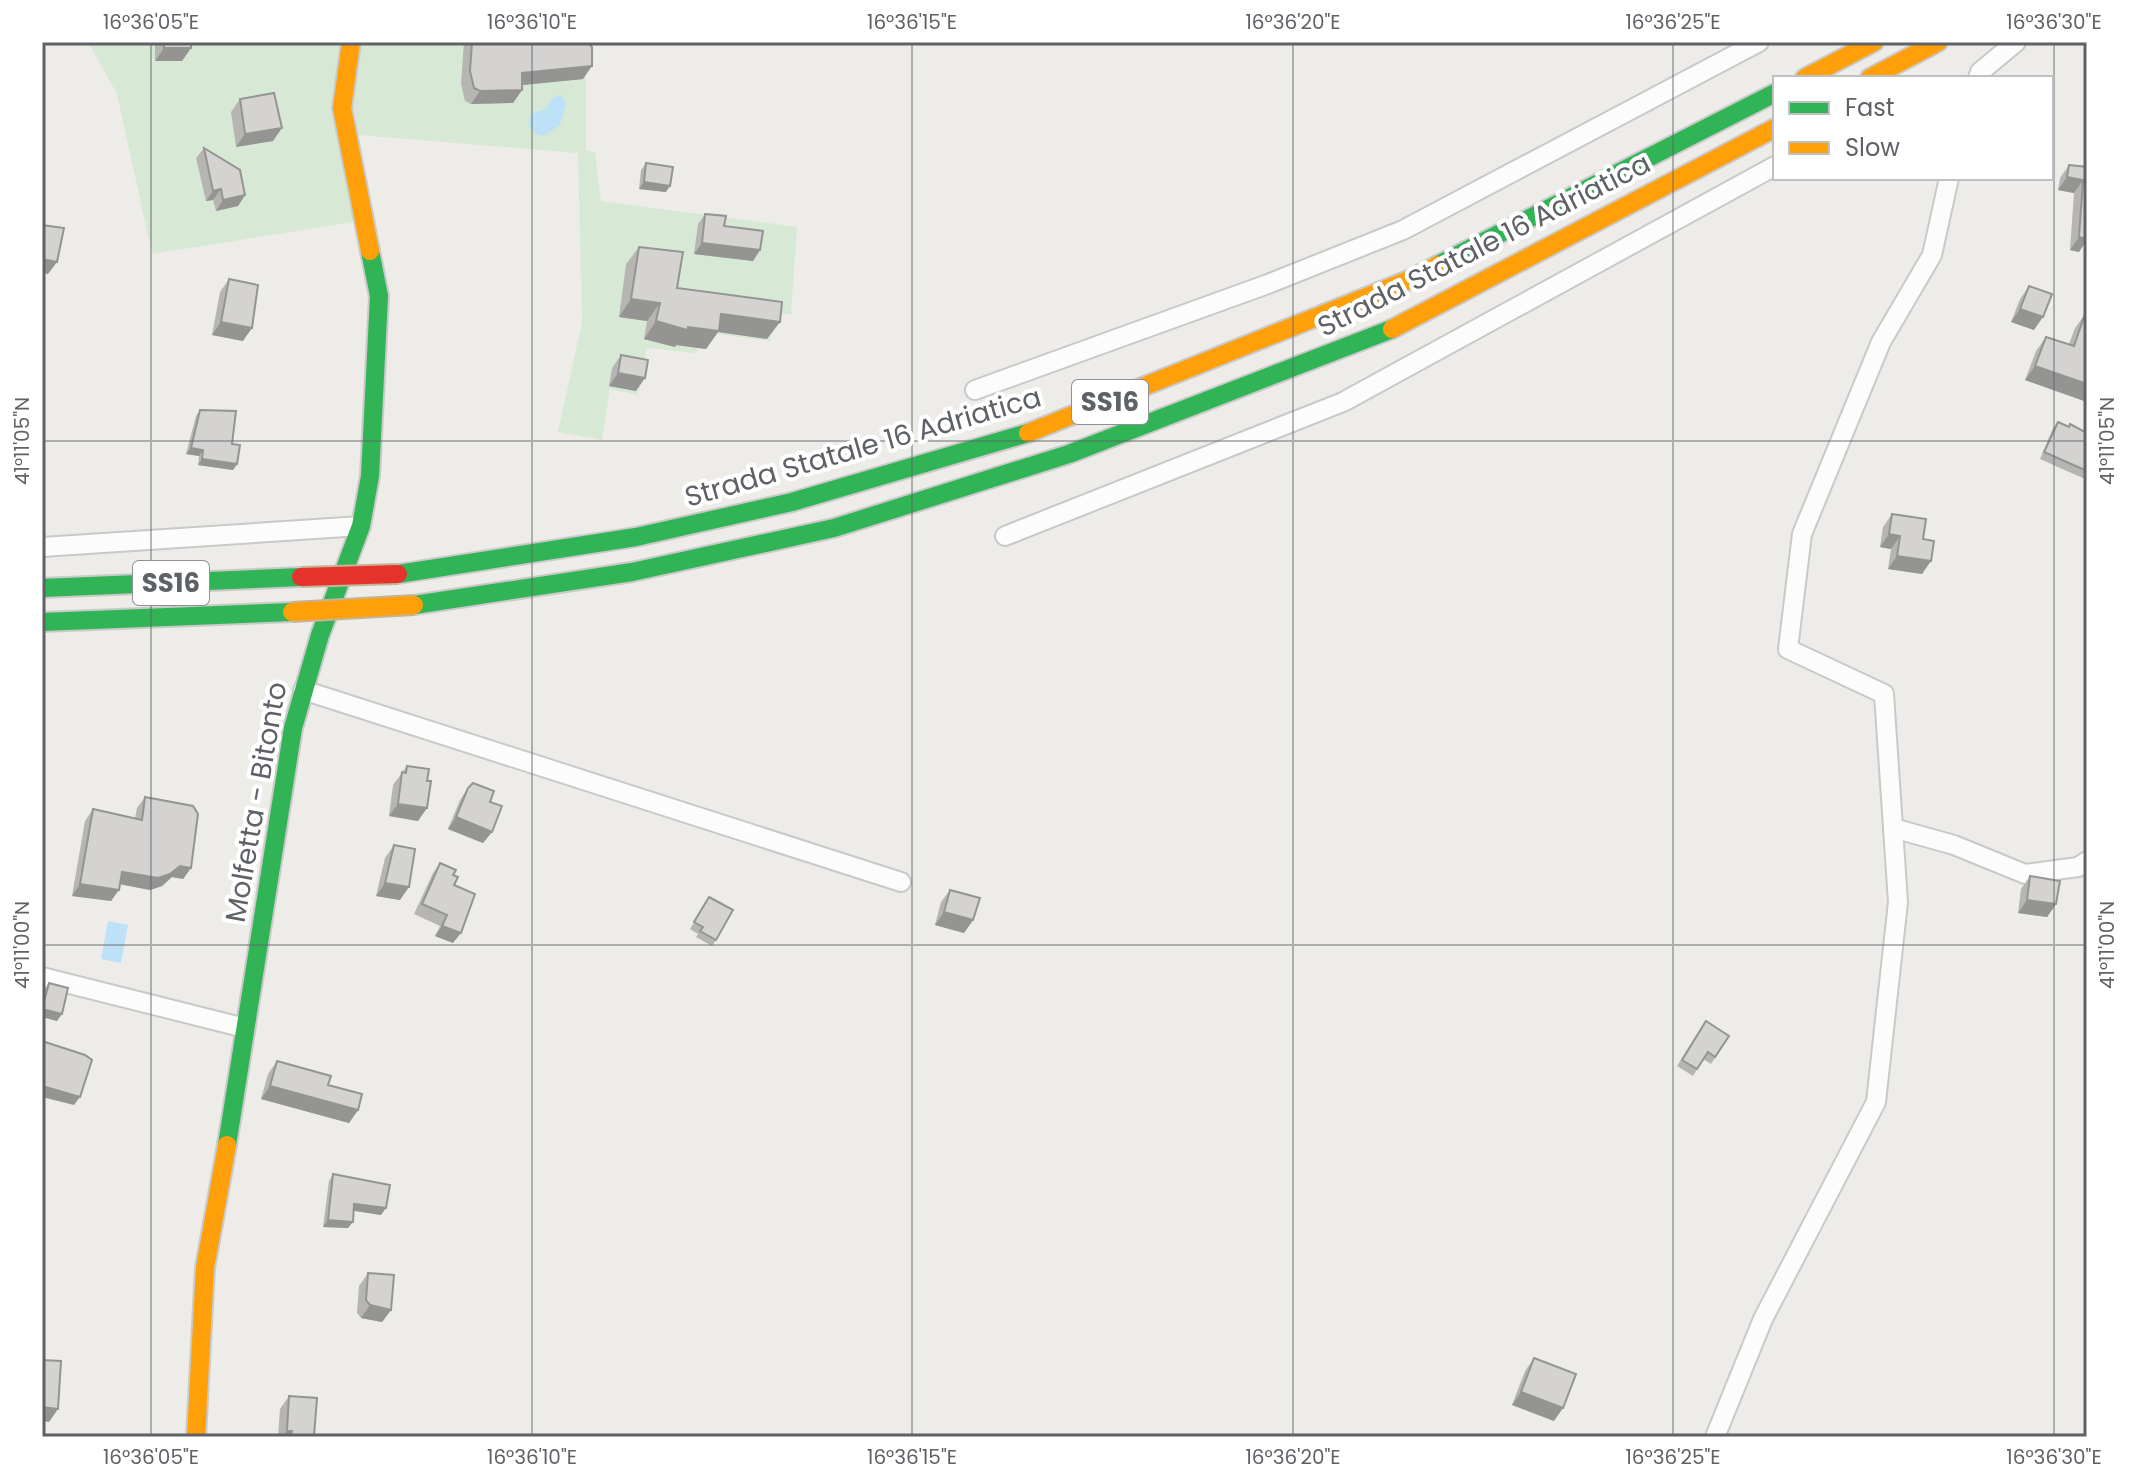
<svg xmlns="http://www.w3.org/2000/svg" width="2129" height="1479" viewBox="0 0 2129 1479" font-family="Poppins,sans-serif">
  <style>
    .green { fill: #d7e9d4 }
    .water { fill: #bde2f7 }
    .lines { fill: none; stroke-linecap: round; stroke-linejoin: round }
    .street-casing { stroke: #c9c9c9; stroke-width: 22 }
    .fast-casing { stroke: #cacaca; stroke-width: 22 }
    .slow-casing { stroke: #cacaca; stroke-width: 22 }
    .street { stroke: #fcfcfc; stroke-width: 18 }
    .fast { stroke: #30b455; stroke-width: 18 }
    .slow { stroke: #ff9f0a; stroke-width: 18 }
    .slow-bridge-casing { stroke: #c5b495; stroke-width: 22; stroke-linecap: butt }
    .jam-bridge-casing { stroke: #c5b495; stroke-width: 22; stroke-linecap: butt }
    .slow-bridge { stroke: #ff9f0a; stroke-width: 18 }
    .jam-bridge { stroke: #e5322d; stroke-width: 18 }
    .wall { fill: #b6b5b4 }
    .shaded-wall { fill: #949492 }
    .building { fill: #d4d3d1; stroke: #949492; stroke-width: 2 }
    .ticks { fill: none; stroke: #5e6266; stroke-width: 2; stroke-opacity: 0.45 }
    .labels { text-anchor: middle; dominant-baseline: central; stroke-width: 8; stroke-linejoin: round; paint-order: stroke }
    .shield { fill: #fff; stroke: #8e9194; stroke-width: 2 }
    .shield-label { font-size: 26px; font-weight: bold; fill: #5e6266 }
    .street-label { font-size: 28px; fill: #5e6266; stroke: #fff }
    .neatline { fill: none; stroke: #5e6266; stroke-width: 3 }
    .ticks-label { font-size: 20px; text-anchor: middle; fill: #5e6266 }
  </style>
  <rect width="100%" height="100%" fill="#eeece8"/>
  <polygon class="green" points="88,42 586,42 586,150 595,152 601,201 797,227 791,314 775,314 770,341 703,332 696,353 647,348 638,395 610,389 602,440 558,432 582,322 578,153 347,134 366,220 152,254 117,94"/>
  <g class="water">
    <polygon points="562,95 566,104 560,125 544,136 535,134 528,124 531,113 546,109 552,98"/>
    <polygon points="108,921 128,925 121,963 101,959"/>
  </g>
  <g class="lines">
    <g class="street-casing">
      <g id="street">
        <polyline points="1978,78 1980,72 2016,42"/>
        <polyline points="975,390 1268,284 1403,230 1759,42"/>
        <polyline points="1005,536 1343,402 1775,166"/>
        <polyline points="42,547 361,526"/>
        <polyline points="303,690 901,882"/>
        <polyline points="1893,828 1954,845 2025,874 2078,867 2087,861"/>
        <polyline points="42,977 245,1028"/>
        <polyline points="1715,1437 1763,1319 1876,1102 1898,902 1884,694 1788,649 1802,534 1881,342 1932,255 1949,178"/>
      </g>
    </g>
    <g class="fast-casing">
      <g id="fast">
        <polyline points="1438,265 1775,93"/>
        <polyline points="398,574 636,537 792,502 1028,433"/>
        <polyline points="42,588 301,577"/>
        <polyline points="414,605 632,572 834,528 1069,454 1392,329"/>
        <polyline points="42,622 292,612"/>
        <polyline points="227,1145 293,728 320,635 361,526 370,476 379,296 370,251"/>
      </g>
    </g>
    <g class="slow-casing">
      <g id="slow">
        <polyline points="351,42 342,108 370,251"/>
        <polyline points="1805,78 1874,42"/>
        <polyline points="1870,78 1938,42"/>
        <polyline points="1392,329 1775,128"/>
        <polyline points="1028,433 1406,281 1438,265"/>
        <polyline points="196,1437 205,1268 227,1145"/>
      </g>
    </g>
    <use href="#street" class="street"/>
    <use href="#fast" class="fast"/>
    <use href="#slow" class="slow"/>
    <g class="slow-bridge-casing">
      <polyline id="slow-bridge" points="292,612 414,605"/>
    </g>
    <g class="jam-bridge-casing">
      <polyline id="jam-bridge" points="301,577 398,574"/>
    </g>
    <use href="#slow-bridge" class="slow-bridge"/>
    <use href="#jam-bridge" class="jam-bridge"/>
  </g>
  <g class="wall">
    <polygon points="155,42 191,42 191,48 182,61 155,61"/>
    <polygon points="464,42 587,42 583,79 522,85 522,90 513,103 471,104 465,101 461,84"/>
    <polygon points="240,99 273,141 236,147 231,112"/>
    <polygon points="204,148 245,195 238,206 216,211 213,200 206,201 196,158"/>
    <polygon points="646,163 666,192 639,189 641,170"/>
    <polygon points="2069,165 2087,167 2079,252 2070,250 2074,193 2058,190 2060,178"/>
    <polygon points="705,214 760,250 753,261 694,254 698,224"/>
    <polygon points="639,247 677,288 767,339 718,332 706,349 676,345 675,347 644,339 647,321 619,317 626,264"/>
    <polygon points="229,279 243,341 212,335 220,292"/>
    <polygon points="2029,286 2034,330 2011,322 2020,299"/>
    <polygon points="2085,314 2087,315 2087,402 2025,380 2036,351 2046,337 2069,344 2075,328"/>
    <polygon points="621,355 636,391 609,386 612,368"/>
    <polygon points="200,410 232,444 237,464 233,470 198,465 199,456 186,454 196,416"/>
    <polygon points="2058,422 2087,433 2087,480 2040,459 2053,428"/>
    <polygon points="1892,514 1923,539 1922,574 1888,569 1891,549 1880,547 1883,527"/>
    <polygon points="407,766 427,781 418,821 389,816 393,785"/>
    <polygon points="468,788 490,802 492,832 483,843 448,829 460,800"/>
    <polygon points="145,797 191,868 183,879 172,877 162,886 150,890 120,884 111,901 72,896 85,821 93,809 135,818 137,808"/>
    <polygon points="394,845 400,900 376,896 385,858"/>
    <polygon points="440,863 453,875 453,943 435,936 440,926 414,914 433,873"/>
    <polygon points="2030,876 2056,904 2047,917 2018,913 2021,889"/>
    <polygon points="950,890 973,920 964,933 935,925 941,902"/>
    <polygon points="709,897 716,940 712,946 696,937 698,934 690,929"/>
    <polygon points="49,983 57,1021 42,1017 42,998 44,990"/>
    <polygon points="1701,1028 1729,1036 1711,1064 1703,1059 1693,1076 1677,1066"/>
    <polygon points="277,1061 328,1085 358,1110 349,1123 261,1099 268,1074"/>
    <polygon points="333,1174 381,1215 354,1211 348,1228 323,1227 329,1181"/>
    <polygon points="368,1273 391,1310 382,1322 361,1318 357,1313 359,1286"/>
    <polygon points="1534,1358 1554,1421 1512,1405 1525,1371"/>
    <polygon points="289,1396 314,1437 278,1437 280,1409"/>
  </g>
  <g class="shaded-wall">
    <polygon points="164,48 191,48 182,61 155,61"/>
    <polygon points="592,66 583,79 513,86 522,73"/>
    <polygon points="522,90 513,103 471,104 480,91"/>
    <polygon points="282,128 273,141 236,147 245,134"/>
    <polygon points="2067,177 2083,180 2074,193 2058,190"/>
    <polygon points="644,182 670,186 666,192 639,189"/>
    <polygon points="221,189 213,200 206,201 213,191"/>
    <polygon points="245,195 238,206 216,211 223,200"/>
    <polygon points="2079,237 2087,239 2087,240 2079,252 2070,250"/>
    <polygon points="702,243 760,250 753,261 694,254"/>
    <polygon points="42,259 57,262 48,274 42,273"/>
    <polygon points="631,299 660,303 647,321 619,317"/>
    <polygon points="2020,309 2043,317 2034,330 2011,322"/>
    <polygon points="721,314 780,322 767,339 718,332 706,349 676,345 675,347 644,339 656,321 688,327"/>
    <polygon points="221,322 252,328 243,341 212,335"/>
    <polygon points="2035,366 2087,384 2087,402 2025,380"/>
    <polygon points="618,373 645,378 636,391 609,386"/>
    <polygon points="191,448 203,450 199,456 186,454"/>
    <polygon points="202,459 237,464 233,470 198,465"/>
    <polygon points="1889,534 1900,536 1891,549 1880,547"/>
    <polygon points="1897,556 1931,561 1922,574 1888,569"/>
    <polygon points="398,804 427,808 418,821 389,816"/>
    <polygon points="456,817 492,832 483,843 448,829"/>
    <polygon points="180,866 191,868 183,879 172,877 162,886 150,890 114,883 122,872"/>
    <polygon points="385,883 409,887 400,900 376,896"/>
    <polygon points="80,884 119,890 111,901 72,896"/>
    <polygon points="2027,900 2056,904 2047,917 2018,913"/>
    <polygon points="944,912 973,920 964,933 935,925"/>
    <polygon points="442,926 461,933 453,943 435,936"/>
    <polygon points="42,1009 62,1014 57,1021 42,1017"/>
    <polygon points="42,1086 80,1097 74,1105 42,1097"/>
    <polygon points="270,1086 358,1110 349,1123 261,1099"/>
    <polygon points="354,1204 386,1208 381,1215 350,1210"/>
    <polygon points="328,1220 353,1222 348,1228 323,1227"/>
    <polygon points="370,1305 391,1310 382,1322 361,1318"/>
    <polygon points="1521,1392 1563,1408 1554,1421 1512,1405"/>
    <polygon points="42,1407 58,1409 49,1422 42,1421"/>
    <polygon points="287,1431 292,1431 288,1437 282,1437"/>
  </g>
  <g class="building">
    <rect x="164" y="42" width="27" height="6"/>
    <polygon points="472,42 587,42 592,47 592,66 522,73 522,90 480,91 474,88 470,71"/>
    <polygon points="274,93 282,128 245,134 240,99"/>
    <polygon points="204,148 240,170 245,195 223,200 221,189 213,191"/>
    <polygon points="646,163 673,167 670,186 644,182"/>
    <polygon points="2069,165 2087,167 2087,239 2079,237 2083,180 2067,177"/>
    <polygon points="705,214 726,216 724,226 763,231 760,250 702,243"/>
    <polygon points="42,225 64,228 57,262 42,259"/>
    <polygon points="639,247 683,252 677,288 782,302 780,322 721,314 719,331 688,327 687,330 656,321 660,303 631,299"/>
    <polygon points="229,279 258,285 252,328 221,322"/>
    <polygon points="2029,286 2052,294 2043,317 2020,309"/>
    <polygon points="2085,314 2087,315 2087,384 2035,366 2046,337 2074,346"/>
    <polygon points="621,355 648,360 645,378 618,373"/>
    <polygon points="200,410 236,411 232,444 240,445 237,464 202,459 203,450 191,448"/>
    <polygon points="2058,422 2069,427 2070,424 2087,433 2087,471 2044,452"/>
    <polygon points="1892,514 1926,519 1923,539 1934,541 1931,561 1897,556 1900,536 1889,534"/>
    <polygon points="407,766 429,769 427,781 431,781 427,808 398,804 402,772 406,773"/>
    <polygon points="473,783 494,791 490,802 502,806 492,832 456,817 468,788"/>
    <polygon points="145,797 193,806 198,814 191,868 180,866 170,874 158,878 122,872 119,890 80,884 93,809 142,820"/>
    <polygon points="394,845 415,849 409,887 385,883"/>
    <polygon points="440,863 456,870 453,875 458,877 454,885 475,894 461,933 442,926 447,915 422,904"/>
    <polygon points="2030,876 2060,881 2056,904 2027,900"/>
    <polygon points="950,890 980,898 973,920 944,912"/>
    <polygon points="709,897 733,910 716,940 700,931 703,927 694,922"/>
    <polygon points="49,983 68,988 62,1014 42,1009"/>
    <polygon points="1706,1021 1729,1036 1715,1057 1708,1052 1697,1069 1682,1060"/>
    <polygon points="42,1041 85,1055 92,1060 80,1097 42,1086"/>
    <polygon points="277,1061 331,1076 328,1085 362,1094 358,1110 270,1086"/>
    <polygon points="333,1174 390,1185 386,1208 354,1204 353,1222 328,1220"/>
    <polygon points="368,1273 394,1275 391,1310 370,1305 366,1300"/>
    <polygon points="1534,1358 1576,1374 1563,1408 1521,1392"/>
    <polygon points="42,1360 61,1361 58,1409 42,1407"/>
    <polygon points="289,1396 317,1398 314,1436 291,1435 292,1431 287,1431"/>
  </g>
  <path class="ticks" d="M151 42V1437M532 42V1437M912 42V1437M1293 42V1437M1673 42V1437M2054 42V1437M42 441H2087M42 945H2087"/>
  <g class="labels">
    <g class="shield">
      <rect x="1072" y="380" width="76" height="44" rx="6"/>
      <rect x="133" y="561" width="76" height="44" rx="6"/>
    </g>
    <g class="shield-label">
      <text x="1110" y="402">SS16</text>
      <text x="171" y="583">SS16</text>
    </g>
    <g class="street-label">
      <text transform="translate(1484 245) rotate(-27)">Strada Statale 16 Adriatica</text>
      <text transform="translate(863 447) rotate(-16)">Strada Statale 16 Adriatica</text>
      <text transform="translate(256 802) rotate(-80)">Molfetta - Bitonto</text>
    </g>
  </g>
  <rect width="2129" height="1479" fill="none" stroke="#ffffff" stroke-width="88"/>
  <rect x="1773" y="76" width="280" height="104" fill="#ffffff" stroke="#bfc0c2" stroke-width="2"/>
  <rect x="1789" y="102" width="40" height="12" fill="#30b455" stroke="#bfc0c2" stroke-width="2"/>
  <text x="1845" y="116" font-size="24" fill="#5e6266">Fast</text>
  <rect x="1789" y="142" width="40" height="12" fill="#ff9f0a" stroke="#bfc0c2" stroke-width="2"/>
  <text x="1845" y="156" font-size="24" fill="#5e6266">Slow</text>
  <rect x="44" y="44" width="2041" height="1391" class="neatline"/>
  <g class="ticks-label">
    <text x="151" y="29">16°36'05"E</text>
    <text x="532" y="29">16°36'10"E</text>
    <text x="912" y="29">16°36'15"E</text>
    <text x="1293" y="29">16°36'20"E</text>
    <text x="1673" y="29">16°36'25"E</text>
    <text x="2054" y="29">16°36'30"E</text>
    <text transform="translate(22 441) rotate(-90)" y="7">41°11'05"N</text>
    <text transform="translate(2107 441) rotate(-90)" y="7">41°11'05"N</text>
    <text transform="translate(22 945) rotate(-90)" y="7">41°11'00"N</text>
    <text transform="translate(2107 945) rotate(-90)" y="7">41°11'00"N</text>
    <text x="151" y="1464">16°36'05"E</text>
    <text x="532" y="1464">16°36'10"E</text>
    <text x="912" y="1464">16°36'15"E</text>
    <text x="1293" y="1464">16°36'20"E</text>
    <text x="1673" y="1464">16°36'25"E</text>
    <text x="2054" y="1464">16°36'30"E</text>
  </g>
</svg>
